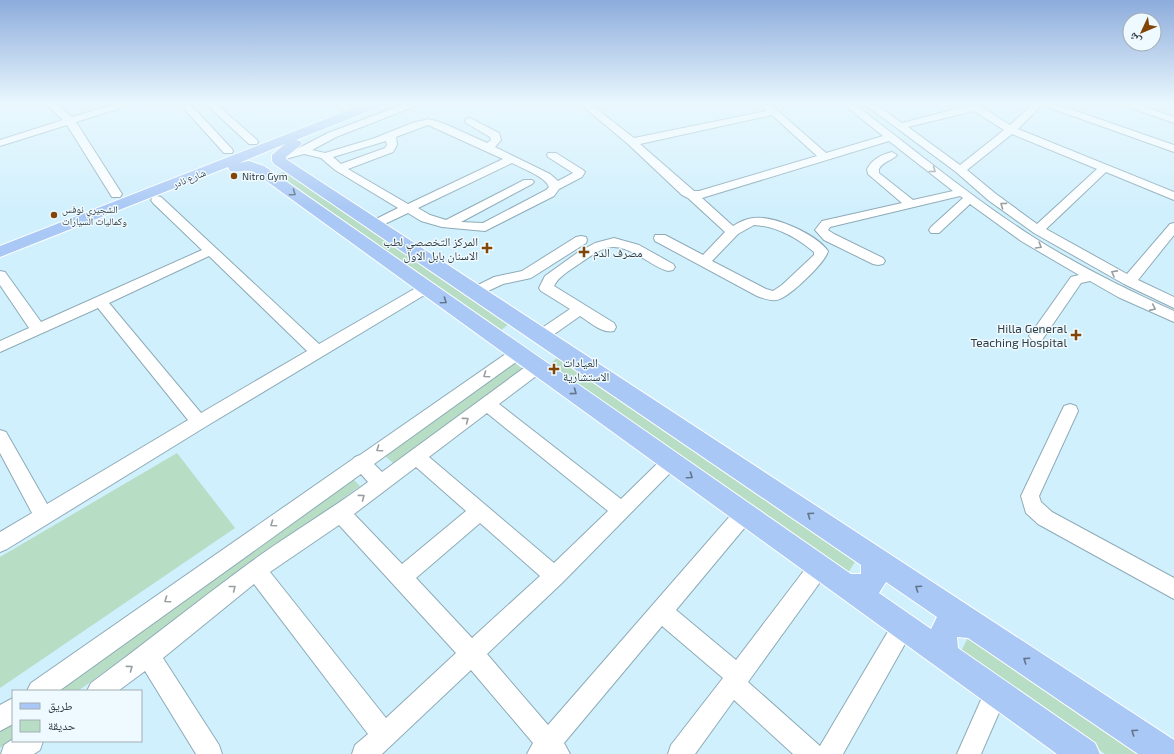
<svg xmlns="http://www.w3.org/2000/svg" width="1174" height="754" viewBox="0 0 1174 754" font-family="'Exo 2','Noto Naskh Arabic',sans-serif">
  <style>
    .green { fill: #b7ddc5 }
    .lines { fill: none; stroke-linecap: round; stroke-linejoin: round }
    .minor-casing { stroke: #8eabb7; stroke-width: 2 }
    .major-casing { stroke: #fff; stroke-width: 2 }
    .minor { fill: #fff; fill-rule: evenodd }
    .major { fill: #aac8f5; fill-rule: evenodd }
    .oneway { stroke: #989ea1 }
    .oneway2 { stroke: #62758a }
    .poi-dot { fill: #834505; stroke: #eefaff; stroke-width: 1.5 }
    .labels { text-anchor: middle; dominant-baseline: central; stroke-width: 3; stroke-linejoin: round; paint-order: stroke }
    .far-poi-label { font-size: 10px; fill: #323e43; stroke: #eefaff; text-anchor: start }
    .far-street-label { font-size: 10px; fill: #323e43; stroke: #eefaff }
    .poi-label { font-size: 12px; fill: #323e43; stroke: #eefaff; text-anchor: end }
  </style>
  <rect width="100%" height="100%" fill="#d1f0fd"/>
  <g class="green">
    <polygon points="288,170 510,323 500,331 278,174"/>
    <polygon points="558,357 855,562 846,576 549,365"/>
    <polygon points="513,362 523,369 394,464 383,454"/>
    <polygon points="177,453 235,528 0,688 0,557"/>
    <polygon points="351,477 360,486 78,691 52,691"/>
    <polygon points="969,636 1138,754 1105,754 961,651"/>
    <polygon points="13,719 13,739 0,748 0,728"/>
  </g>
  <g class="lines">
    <g class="minor-casing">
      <g id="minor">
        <polygon points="45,103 55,103 72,117 118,103 132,103 130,105 76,122 122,194 120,197 112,197 67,125 0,146 0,140 63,120"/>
        <polygon points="179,103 189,103 232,149 233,151 232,153 224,153"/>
        <polygon points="205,103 215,103 257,140 258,142 257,144 249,144"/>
        <polygon points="334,103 345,103 349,107 344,110 341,109"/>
        <path d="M407 103H420L418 105 336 137 312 150 325 153 375 138 412 123 429 119 445 124 487 143 491 140 490 137 466 123 465 121 466 119 470 118 499 133 501 140 495 147 550 174 558 181 573 173 548 157 547 155 548 153H556L583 170 585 172 582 177 559 189 554 196 485 231 442 227 421 221 408 213 374 229 370 228 368 225 370 222 398 208 335 170 321 158 304 154 278 161 272 158 274 156 295 150 328 133ZM428 125 503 159 408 204 348 169 393 152 397 145 396 137ZM386 141 387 145 385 148 341 164 333 157ZM512 163C521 168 546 177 549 187L546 190 483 223 461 222 532 184 534 182 532 180H524L446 220 430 215 418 208Z"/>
        <path d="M579 103H589L634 138 767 111 759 103H769L826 153 883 136 842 103H853C911 147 968 195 1030 235 1075 264 1125 289 1174 311V322L1118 297 1090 281 1081 283 1042 340 1037 341 1032 340 1029 336 1032 332 1071 277 1079 275 1021 241 970 204 939 233H931L929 230 931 227 963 198 960 196 830 227 828 230 834 234 883 258 885 261 883 264 878 265 873 264 824 240 815 230 822 221 902 203 868 174 867 169C873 159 880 155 892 152L897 155C892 161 883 161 879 169V173L913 200 953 191 889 141 702 198 733 226C739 222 746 219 753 218 774 215 816 234 828 251 826 262 787 300 776 300 770 301 763 298 757 296L655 241 654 238 655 235H665L703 255 725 232 688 198 682 195 628 144ZM772 115 817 156 699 191H694L640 144ZM754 225C777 226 797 238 814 252V255L782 285 773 291 766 289 712 261 738 234Z"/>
        <path d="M863 103H874L902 123 967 106 964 103H975L1010 125 1034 103H1053L1174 145V152L1042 105 1018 129 1174 192V200L1106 172 1046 229 1127 274 1170 224 1174 223V235L1138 280 1174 297V308L1124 284 1034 233 988 200 956 172ZM974 111 1004 130 960 165 908 127ZM1012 134 1097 169 1037 224 996 194 967 170Z"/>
        <polygon points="1121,103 1134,103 1174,117 1174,123 1123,105"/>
        <path d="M157 196 161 197 319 344 421 285 426 283 431 285 433 288 431 291 205 427 7 549 0 552V532L32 513 0 453V430L6 432 47 504 188 420 98 308 0 352V341L29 328 0 285V271L5 272 41 322 202 250 153 203 151 200 153 197ZM209 256 307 351 201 413 109 303Z"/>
        <polygon points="581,236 586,237 587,240 586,243 531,278 503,284 475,297 470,295 468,292 470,289 494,277 522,271 576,237"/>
        <path d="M614 238 639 245 673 264 675 267 673 270 668 271C660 269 653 264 646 260 614 241 609 243 579 264 570 270 558 277 554 286L614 323 616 327 614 331C602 334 590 322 580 316L546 340 541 341 536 340 533 336 536 332 570 309 541 291 539 288 545 276 577 253 595 243Z"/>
        <path d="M518 347 523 349 526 353 523 357 374 464 382 472 532 362 538 360 544 362 546 366 544 370 499 404 621 499 664 457 670 455 676 457 679 462 676 467 562 583 487 654 548 725 737 508 744 506 751 508 754 514 751 520 676 610 736 660 812 560 819 557 826 560 829 567 826 574 748 682 820 746 896 618 904 615 912 618 915 626 843 754H793L734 700 695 754H668L671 745 723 678 662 626 564 743 570 754H527L533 743 471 670 382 754H352L355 745 368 734 254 584 163 658 219 745 222 754H196L145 671 118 691H87L91 683C144 644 195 603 248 564 287 535 329 511 368 482L361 474 59 691H27L31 683 353 459 355 457 360 455 513 349ZM487 413 608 511 554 563 429 457ZM416 467 466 511 402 564 354 514ZM480 523 540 576 472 638 416 578ZM339 525 456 653 386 718 270 572Z"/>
        <polygon points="1070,404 1076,406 1078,411 1039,496 1041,502 1052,512 1174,578 1174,599 1038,524 1026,513 1021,496 1064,406"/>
        <polygon points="996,680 1004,684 1008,692 981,754 957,754 988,684"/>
        <polygon points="13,698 13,724 0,731 0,705"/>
        <polygon points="13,739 13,741 43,741 40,750 34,754 1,754 4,745"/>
      </g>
    </g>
    <g class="major-casing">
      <path id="major" d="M367 103H383L382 106 296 140 300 141 302 144 286 157V159L1174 740V754H1138L968 638 957 637 958 648 1095 743 1100 754H1057L254 172C245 169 238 173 230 171L228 167 0 257V246ZM285 144 272 155V161L274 164 861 565V574H851L264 166 249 161 239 163ZM886 582 937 617 931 629 879 593Z"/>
    </g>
    <use href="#minor" class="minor"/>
    <use href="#major" class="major"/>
  </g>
  <defs><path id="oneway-chevron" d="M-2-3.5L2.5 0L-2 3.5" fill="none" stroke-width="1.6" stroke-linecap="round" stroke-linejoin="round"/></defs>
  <g class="oneway">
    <use href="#oneway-chevron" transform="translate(933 170) rotate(38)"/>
    <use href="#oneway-chevron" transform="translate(1003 205) rotate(-144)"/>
    <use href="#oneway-chevron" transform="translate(1039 246) rotate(31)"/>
    <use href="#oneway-chevron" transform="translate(1114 273) rotate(-151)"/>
    <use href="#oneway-chevron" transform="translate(1153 308) rotate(24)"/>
    <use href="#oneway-chevron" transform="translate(486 375) rotate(145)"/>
    <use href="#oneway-chevron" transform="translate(466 420) rotate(-37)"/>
    <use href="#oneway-chevron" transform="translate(379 449) rotate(145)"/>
    <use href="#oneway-chevron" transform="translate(362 497) rotate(-37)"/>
    <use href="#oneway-chevron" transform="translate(273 524) rotate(145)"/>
    <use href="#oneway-chevron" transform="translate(233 588) rotate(-38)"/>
    <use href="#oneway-chevron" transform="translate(167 600) rotate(145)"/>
    <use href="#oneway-chevron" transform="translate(130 668) rotate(-36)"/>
  </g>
  <g class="oneway2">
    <use href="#oneway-chevron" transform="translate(293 193) rotate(35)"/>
    <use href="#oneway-chevron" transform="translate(444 301) rotate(35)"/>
    <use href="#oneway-chevron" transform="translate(574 392) rotate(36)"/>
    <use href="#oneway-chevron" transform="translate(690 476) rotate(35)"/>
    <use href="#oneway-chevron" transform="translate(810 515) rotate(-146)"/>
    <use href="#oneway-chevron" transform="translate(918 588) rotate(-146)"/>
    <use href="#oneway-chevron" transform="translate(1026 660) rotate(-146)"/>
    <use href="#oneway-chevron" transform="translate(1134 732) rotate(-146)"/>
  </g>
  <linearGradient id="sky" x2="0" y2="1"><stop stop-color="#8dacdc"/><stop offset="0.5" stop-color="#eaf8fe"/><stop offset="1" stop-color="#eaf8fe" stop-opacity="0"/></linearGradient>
  <rect width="1174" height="208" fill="url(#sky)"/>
  <g class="poi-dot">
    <circle cx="234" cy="176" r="4"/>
    <circle cx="54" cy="215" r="4"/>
    <path d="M485 242h4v4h4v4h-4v4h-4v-4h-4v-4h4z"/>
    <path d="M582 246h4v4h4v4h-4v4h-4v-4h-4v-4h4z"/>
    <path d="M1074 329h4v4h4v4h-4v4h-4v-4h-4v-4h4z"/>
    <path d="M552 363h4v4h4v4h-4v4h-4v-4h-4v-4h4z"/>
  </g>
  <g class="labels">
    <g class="far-poi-label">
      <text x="242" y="176">Nitro Gym</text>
      <text x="62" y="209">الشجيري نوفس<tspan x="62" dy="12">وكماليات السيارات</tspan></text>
    </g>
    <g class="far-street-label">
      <text transform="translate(189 178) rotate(-22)">شارع نادر</text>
    </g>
    <g class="poi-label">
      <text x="478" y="241">المركز التخصصي لطب<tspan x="478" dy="14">الاسنان بابل الاول</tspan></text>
      <text x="593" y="252" text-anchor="start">مصرف الدم</text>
      <text x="1067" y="328">Hilla General<tspan x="1067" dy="14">Teaching Hospital</tspan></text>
      <text x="563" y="362" text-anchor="start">العيادات<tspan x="563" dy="14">الاستشارية</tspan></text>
    </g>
  </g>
  <rect x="12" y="690" width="130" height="52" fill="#eefaff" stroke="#a3afb4"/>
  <rect x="20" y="703" width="20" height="6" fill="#aac8f5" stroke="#a3afb4"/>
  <text x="48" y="710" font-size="12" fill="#323e43">طريق</text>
  <rect x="20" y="720" width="20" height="12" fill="#b7ddc5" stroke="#a3afb4"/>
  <text x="48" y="730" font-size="12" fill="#323e43">حديقة</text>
  <g transform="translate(1142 32) rotate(226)"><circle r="19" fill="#eefaff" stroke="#a3afb4"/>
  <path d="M0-3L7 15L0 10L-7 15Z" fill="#834505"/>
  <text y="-6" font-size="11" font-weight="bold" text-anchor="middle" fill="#323e43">ش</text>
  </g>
</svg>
